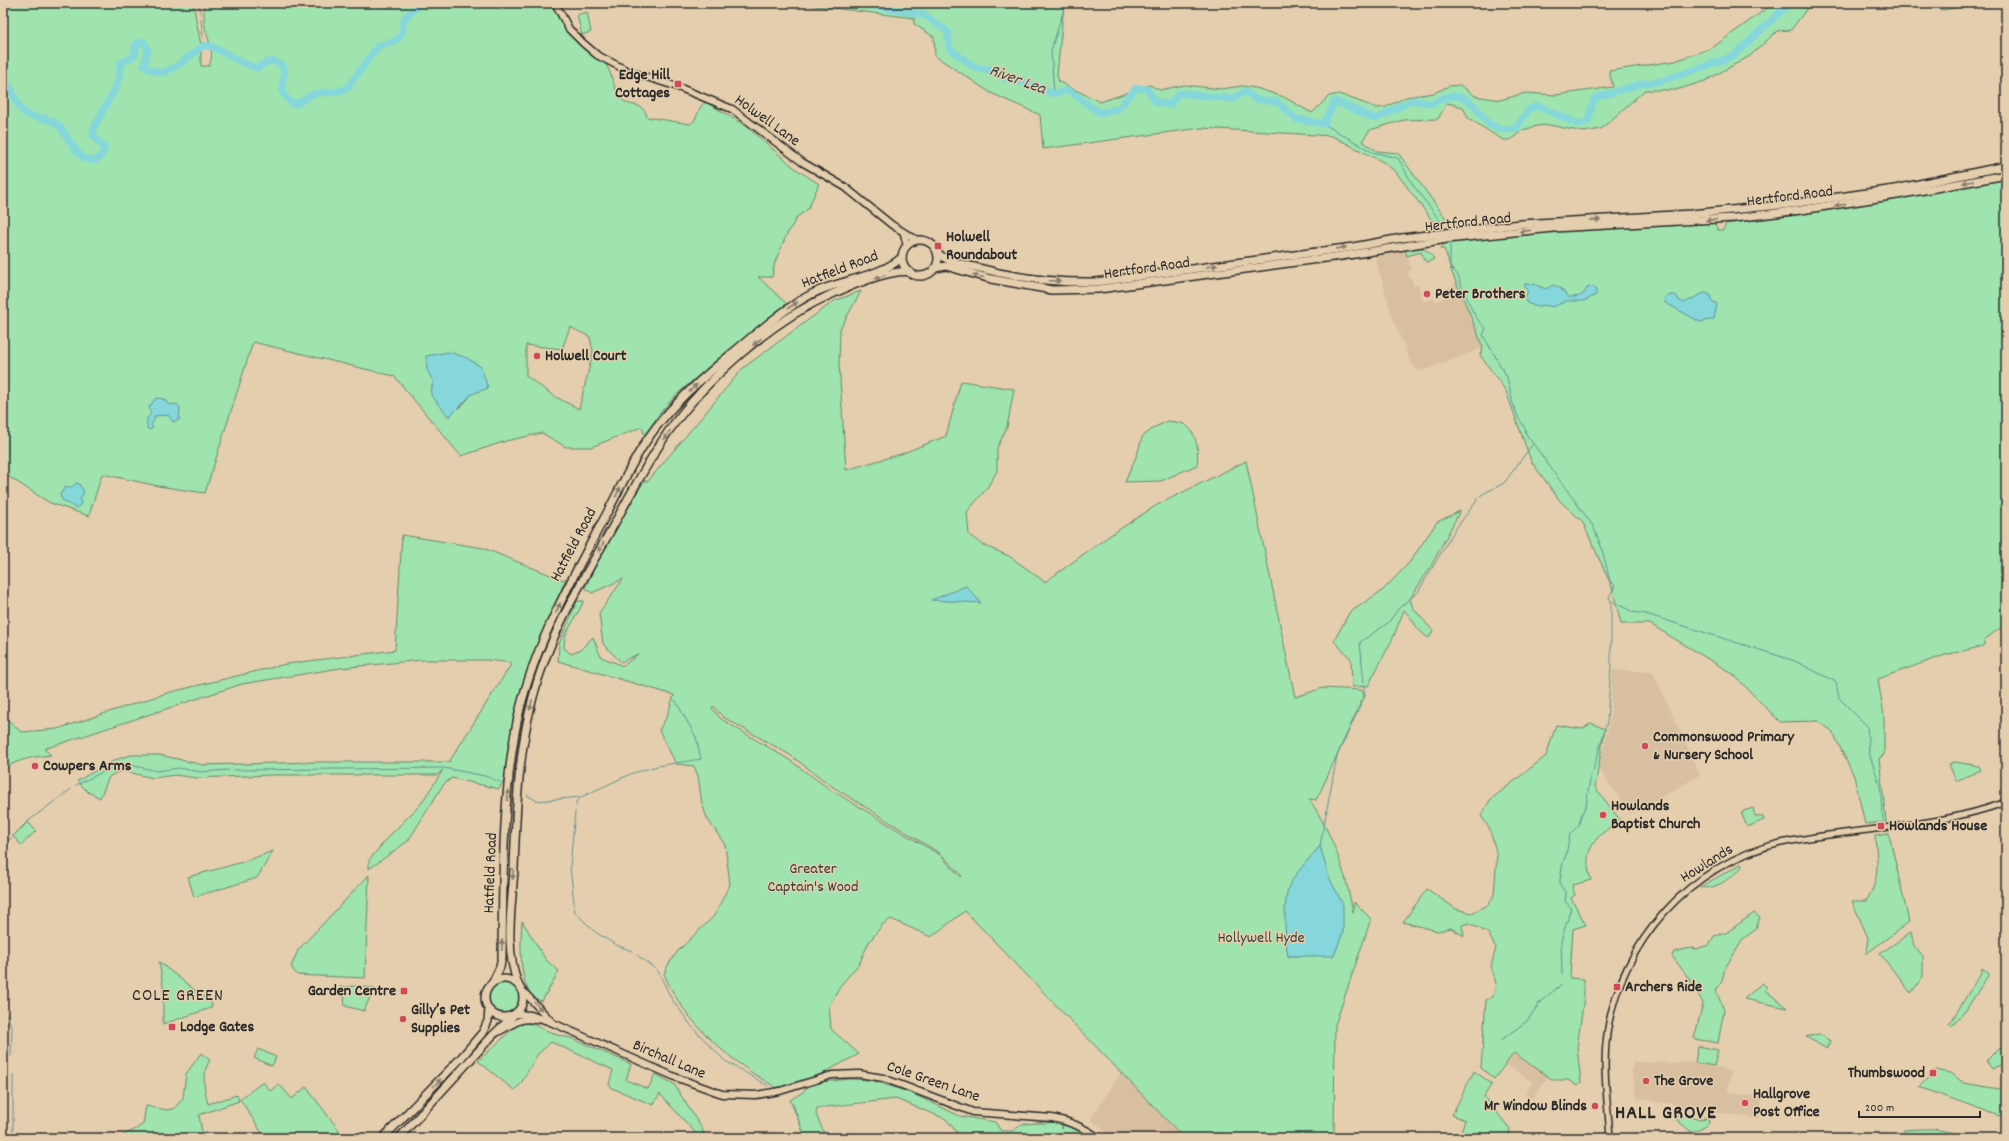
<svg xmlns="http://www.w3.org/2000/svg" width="2009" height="1141" viewBox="0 0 2009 1141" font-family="Dekko,sans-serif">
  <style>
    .built { fill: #d8bfa0 }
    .green { fill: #9fe3ae; stroke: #65876c; fill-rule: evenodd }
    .water { fill: #85d7dc; stroke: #619295 }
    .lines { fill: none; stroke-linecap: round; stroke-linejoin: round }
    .stream { stroke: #619295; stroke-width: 1 }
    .river { stroke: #85d7dc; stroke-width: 7 }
    .minor-casing { stroke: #2b2b2b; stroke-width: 8 }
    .major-casing { stroke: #2b2b2b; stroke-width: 9 }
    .highway-casing { stroke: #2b2b2b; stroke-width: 10 }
    .minor { stroke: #e4cead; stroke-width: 5 }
    .major { stroke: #e4cead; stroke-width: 6 }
    .highway { stroke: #e4cead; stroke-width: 7 }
    .oneway { fill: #887c6c }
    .poi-dot { fill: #d1495b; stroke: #e4cead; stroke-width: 1.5 }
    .labels { text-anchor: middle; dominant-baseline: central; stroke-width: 3; stroke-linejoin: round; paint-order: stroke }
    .poi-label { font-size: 16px; font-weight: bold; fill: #2b2b2b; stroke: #e4cead; text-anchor: start }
    .street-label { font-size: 16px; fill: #2b2b2b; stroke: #e4cead }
    .park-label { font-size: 16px; fill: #373d38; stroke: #e4cead }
    .water-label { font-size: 17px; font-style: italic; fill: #384546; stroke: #e4cead }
    .quarter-label { font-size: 18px; letter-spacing: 1px; fill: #2b2b2b; stroke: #e4cead }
    .district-label { font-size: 20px; font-weight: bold; letter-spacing: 1px; fill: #2b2b2b; stroke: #e4cead }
  </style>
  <rect width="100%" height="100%" fill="#e4cead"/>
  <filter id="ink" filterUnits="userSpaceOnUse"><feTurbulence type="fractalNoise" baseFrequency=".025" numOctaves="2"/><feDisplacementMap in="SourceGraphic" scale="8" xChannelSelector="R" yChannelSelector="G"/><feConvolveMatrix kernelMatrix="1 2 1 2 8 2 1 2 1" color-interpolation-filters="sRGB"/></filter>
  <g filter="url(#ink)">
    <g class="built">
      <polygon points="1405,250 1412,269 1408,272 1409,278 1411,278 1414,286 1418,285 1423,302 1434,298 1435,302 1440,300 1445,297 1443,290 1457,284 1473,319 1483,348 1419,372 1409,359 1391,313 1375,256"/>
      <polygon points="1612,670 1653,672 1700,775 1631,814 1599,769 1611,713"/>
      <polygon points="1514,1053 1548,1076 1533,1099 1525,1094 1532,1082 1506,1064"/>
      <polygon points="1633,1062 1695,1063 1731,1071 1727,1092 1763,1098 1758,1119 1637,1098 1632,1074"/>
      <polygon points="1121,1072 1141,1093 1184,1138 1113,1138 1091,1119"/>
    </g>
    <g class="green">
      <path d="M3 3H193L201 45V66H209C216 50 206 38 204 22 204 16 204 9 204 3H549C560 20 571 39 587 52 592 56 601 58 605 63 612 73 613 87 620 97 629 110 642 99 647 117L690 124C699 120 696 107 706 102L746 126 796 169 819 184 808 209 797 217 786 236 775 262 772 277H758L787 304 715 361 674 397 659 414 645 437 642 427 591 447H566L542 433 506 441 461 456 394 376 253 342 205 493 158 486 102 474 89 516 50 503 3 473ZM570 327 590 337 593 352 579 409 554 396 526 376V345L562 349ZM433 381 472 394 460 408 431 395Z"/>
      <polygon points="791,3 1064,3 1057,75 1059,82 1100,102 1150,85 1160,90 1184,85 1221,89 1242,86 1256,88 1284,97 1312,113 1329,96 1339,94 1377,108 1386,107 1406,97 1434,93 1449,86 1460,85 1475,96 1500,100 1525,93 1556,95 1613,87 1609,71 1675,61 1712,48 1774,3 1811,3 1791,30 1777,31 1750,56 1705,81 1676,90 1645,90 1601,129 1584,132 1549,125 1537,126 1523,130 1510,140 1503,140 1468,118 1463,107 1447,103 1438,119 1404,120 1370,130 1362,141 1377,151 1398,153 1447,220 1434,223 1396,172 1383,162 1332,136 1201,128 1043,149 1040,115 991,93 935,56 934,37 914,24 914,18"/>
      <polygon points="1916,3 1983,3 1943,10"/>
      <polygon points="587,12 591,32 582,35 577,15"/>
      <path d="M2006 179V624L1984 640V645L1980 647 1945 655 1878 679 1884 716V755L1879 758 1886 822 1865 824 1854 776 1832 731 1818 721 1780 722 1733 674 1650 624H1621L1612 587 1582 521 1560 501 1531 461 1506 391 1480 355 1483 348C1474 322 1463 298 1452 273 1449 265 1448 257 1444 249H1440L1445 243 1519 234 1705 223 1715 224 1718 230H1723L1726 224 1800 214 1994 180Z"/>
      <path d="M1411 246C1423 247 1427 249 1434 259L1428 262 1424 260 1421 252 1407 256 1405 250 1334 262 1335 259Z"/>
      <path d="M861 291 840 329 839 363 846 470 901 454 946 436 961 381 1014 389 1007 427 997 448V471L987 488 967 512 969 535 983 545 1009 556 1045 582 1109 536 1157 505 1246 461 1295 697 1323 688 1362 690 1364 696 1323 786 1316 800 1309 799C1332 833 1346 872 1353 913L1354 902 1371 919 1335 1025 1334 1138H1184L965 911 931 937 891 919 883 924 869 942 859 964 840 986 829 1006 831 1029 859 1054 816 1077 777 1088C731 1062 685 1024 664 974L668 965 678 951 714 916 730 884 725 845 707 818 702 804 698 776 694 766 676 764 659 730 667 716 674 695 558 661 559 644 577 601H584L565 636 564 648 571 654 579 651 593 637 601 657 623 666 638 654 621 662 603 644 599 613 623 579 592 593 585 588 597 563 644 481H648L743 368 834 301ZM713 706 723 717 790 755 833 787 941 854 962 876 961 877 940 855 831 790 788 759 721 719 712 708ZM1320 846 1343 932 1334 955 1288 956 1286 940 1305 864Z"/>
      <path d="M1168 421C1172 422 1177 422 1181 423 1197 428 1199 451 1197 465L1161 481 1125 482 1138 452 1142 437 1155 427Z"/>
      <path d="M1460 511 1430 568 1410 599 1413 608 1433 631 1429 638C1416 631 1415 621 1404 610L1393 638 1368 686 1352 687 1351 659 1334 641 1349 613 1383 590 1409 563 1437 522Z"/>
      <path d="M402 535 483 548 563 580 566 578 522 686 504 780 499 789 452 778 443 785 408 841 369 869V860L392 833 420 805 443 770 437 775H271L196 778 175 775 153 778 123 771 115 773 109 777 100 798 88 792 77 781 115 760 131 755H160L203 765 316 762H449L512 663 487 660H423L340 668 242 684 44 749 51 755C33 757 19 759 3 769V715L21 732 57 729 167 693 286 664 395 650Z"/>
      <path d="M1591 723 1605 729 1595 787 1620 820C1596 837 1581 848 1591 880L1573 885 1572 887 1575 895 1571 898 1586 925 1573 929 1570 978 1584 979V998L1577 1047 1581 1083 1577 1086 1568 1080H1553L1514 1053 1494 1079 1481 1068 1486 1000 1493 997 1496 984 1491 966 1496 948 1488 933 1469 923 1462 925 1464 936 1451 928 1438 931 1403 922 1427 889 1456 909 1472 913 1488 905 1494 895 1497 855 1489 827 1481 816 1490 800 1546 756 1556 725 1583 729Z"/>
      <polygon points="1955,762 1979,766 1981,770 1956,781 1949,764"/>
      <polygon points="1753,808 1755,816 1763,817 1764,820 1747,827 1741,812"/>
      <polygon points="28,822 36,831 21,845 13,836"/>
      <path d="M1889 834 1909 922 1866 954 1868 938 1852 901H1866C1881 879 1877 861 1875 836Z"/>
      <polygon points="273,851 257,878 194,897 188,877 243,862"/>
      <path d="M1741 864 1742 867C1733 876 1714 892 1700 887Z"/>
      <polygon points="369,875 365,978 297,975 291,967 298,950"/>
      <polygon points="1754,913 1760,918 1755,930 1744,938 1725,968 1722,981 1716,991 1724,1010 1718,1043 1694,1039 1703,1003 1690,980 1672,956 1674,952 1690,948 1696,949 1709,945 1714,936 1726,933"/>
      <path d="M522 921 546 960 559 971 542 1001C516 996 521 940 522 921Z"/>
      <polygon points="1911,932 1914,946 1923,957 1923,977 1911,993 1880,954"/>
      <polygon points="159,962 210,1002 212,1004 211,1008 163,1024 163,986"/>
      <polygon points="1982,968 1989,974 1966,1010 1952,1026 1949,1025 1982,971"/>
      <circle cx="505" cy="998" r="16"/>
      <polygon points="1762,983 1767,987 1765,990 1787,1008 1744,999"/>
      <polygon points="356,986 374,988 364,1011 345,1006 344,996 340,987"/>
      <polygon points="524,1023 532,1024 557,1035 571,1038 631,1064 626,1080 648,1089 655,1074 674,1084 702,1129 705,1138 700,1138 660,1094 653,1105 612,1088 609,1084 613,1070 551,1042 537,1055 520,1085 514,1090 478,1061 516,1026"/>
      <polygon points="1819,1034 1831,1041 1827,1049 1806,1037"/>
      <polygon points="1698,1046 1718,1050 1714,1066 1695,1063"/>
      <polygon points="2000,1047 2006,1055 2006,1062 1992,1069 1986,1061"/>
      <polygon points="258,1049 276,1057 272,1066 254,1058"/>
      <path d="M201 1053 210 1060C201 1075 204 1088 208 1104L237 1095 239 1101 199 1115 203 1138H117L136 1129 143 1124 146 1106 167 1110 175 1108 183 1098 186 1074Z"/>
      <polygon points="1936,1070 1950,1073 1964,1083 1999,1089 2006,1085 2006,1114 2000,1116 1919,1087"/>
      <polygon points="1474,1071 1492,1084 1484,1096 1510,1129 1508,1138 1459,1138 1465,1120 1452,1115"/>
      <path d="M850 1079 871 1080 911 1093 960 1116 995 1122 1001 1131H1013L1022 1124 1062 1122V1129L1065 1120 1097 1138H1062L1059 1136C1025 1139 991 1139 957 1133L946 1119 896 1099 817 1108 816 1114 826 1138H806L790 1100 803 1092 811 1083Z"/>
      <polygon points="263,1082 270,1091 279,1084 292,1099 306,1087 345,1138 265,1138 240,1099"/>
      <path d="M1678 1113 1704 1120V1118H1708L1709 1123C1705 1128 1696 1132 1690 1131L1677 1120Z"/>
      <polygon points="1921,1129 1935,1129 1978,1138 1901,1138 1904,1130"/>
    </g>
    <g class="water">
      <path d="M1525 284H1534L1546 289 1553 285 1559 287 1569 297C1578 297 1583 297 1587 288L1593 286 1596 290V295L1584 301H1566L1553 307 1542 305 1537 307 1527 303 1525 299 1528 290 1525 287Z"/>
      <polygon points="1704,293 1709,294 1712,301 1717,304 1714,319 1700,322 1664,302 1665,297 1671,295 1676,295 1679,300 1684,303"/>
      <polygon points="449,352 467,358 481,367 488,388 472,394 449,417 431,395 433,381 427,370 426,356"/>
      <polygon points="156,398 164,399 169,405 177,404 180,408 179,420 173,422 168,415 154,416 154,421 151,424 153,428 149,430 147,428 147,418 151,414 149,407"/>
      <polygon points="76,483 79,484 84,492 80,499 81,504 76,508 62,500 60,495 64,488 72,487"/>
      <polygon points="966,586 981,603 931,600"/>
      <path d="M1320 846 1329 877 1343 905V932L1334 956H1288C1285 939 1282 896 1291 882 1299 869 1310 858 1320 846Z"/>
    </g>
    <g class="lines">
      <g class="stream">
        <polyline points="199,3 204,45"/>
        <polyline points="1054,94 1051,50 1066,3"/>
        <polyline points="1324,124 1372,152 1398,158 1413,185 1441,222"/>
        <path d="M1450 244V266C1452 270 1457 273 1458 276 1460 279 1459 282 1461 285 1468 298 1473 319 1486 328L1483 335 1507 377 1513 404 1519 419 1525 428 1526 434 1593 526 1602 549 1610 581 1615 586 1609 597 1611 601V666L1607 722 1593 771"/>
        <polyline points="1611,601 1633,612 1646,614 1795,661 1836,682 1839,698 1867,726 1869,753 1880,785 1883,820"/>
        <polyline points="234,770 444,768 485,776 500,782"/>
        <polyline points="76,785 117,765 126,764 157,771 179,768 201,772 229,770"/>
        <polyline points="527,795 537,801 581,797 576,802 576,806"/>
        <polyline points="581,797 633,773 657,766 701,759 696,737 675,700"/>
        <polyline points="575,812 570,866 575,912 595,932 616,945 632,951"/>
        <polyline points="3,846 27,822 71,789"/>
        <polyline points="1320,846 1337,756 1365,696 1360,642 1388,623 1399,608 1418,592 1454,531 1481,495 1504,483 1532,445"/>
        <polyline points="637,955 658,971 671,998 693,1028 724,1060 768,1086"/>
        <polyline points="1562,974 1561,941 1571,908 1565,901 1566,893 1560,885 1560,880 1563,862 1566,855 1570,834 1579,825 1581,816 1586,805 1591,773"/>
        <polyline points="3,1007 12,1027 11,1056"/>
        <polyline points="1501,1040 1527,1021 1541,1001 1562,984"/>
        <polyline points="793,1104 805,1138"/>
        <polyline points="13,1138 13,1075"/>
      </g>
      <g class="river">
        <path d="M857 3 925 15 948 32 949 48 974 67 991 70 1006 79 1028 83 1054 94 1068 90 1100 113 1118 109 1136 88 1147 89 1156 102 1169 105 1179 93 1233 99 1245 91 1255 99 1277 102 1296 119 1324 124 1335 101 1376 119 1412 100 1432 104C1443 97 1454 92 1467 100L1474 106 1490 125 1503 129 1516 128 1529 109 1538 106 1578 124 1588 121 1594 99 1598 97 1640 84 1661 81 1721 61 1734 55 1790 3"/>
        <polyline points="1928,3 1935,3"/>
        <path d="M3 80C6 83 9 86 11 89 16 98 16 107 25 113 35 120 50 116 59 126 67 135 80 165 95 160 101 158 103 153 104 148L93 135C91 122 124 87 120 63L131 58 136 53 135 46 138 42H144L148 51 144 65 149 69 163 73 178 65 204 45C224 48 238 65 258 68L264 63 273 61 280 64 284 70C284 88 276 90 293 104 305 103 304 97 313 94 324 90 336 95 347 88L378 46 392 42 399 38 402 33 404 18 422 3"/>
      </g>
      <g class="minor-casing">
        <path id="minor" d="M1610 1138C1608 1104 1602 1069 1607 1034 1620 943 1690 863 1781 843 1856 827 1934 829 2006 802"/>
      </g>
      <g class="major-casing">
        <g id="major">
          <polyline points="555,3 569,29 583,43 597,55 628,71 678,87 732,109 802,162 845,187 892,225 917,240"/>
          <polyline points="904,234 907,246"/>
          <polyline points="522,990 553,1023"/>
          <path d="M516 1014 531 1015 553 1023 675 1077 722 1094 756 1095 780 1091 832 1075 859 1074 883 1078 973 1112 1052 1118C1069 1121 1085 1128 1099 1138"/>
          <path d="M496 1033C510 1027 519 1016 535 1020"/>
        </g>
      </g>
      <g class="highway-casing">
        <g id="highway">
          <circle cx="920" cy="258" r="18"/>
          <path d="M938 254C949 262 962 264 975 267 1015 278 1055 283 1096 282L1353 247 1402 238 1521 224 1691 214 1790 204 1895 189 2006 166"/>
          <polyline points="935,268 946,266 991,279 1052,290 1099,289 1355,254 1447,239 1553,228 1734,218 1801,210 1897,195 2006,175"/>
          <circle cx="504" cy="998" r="19"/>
          <path d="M493 982 500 967 502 957C503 880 502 798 517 722 533 646 572 579 608 511 624 481 639 447 661 421 687 389 722 362 754 335 774 319 794 302 818 291 841 281 886 274 902 257"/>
          <path d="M518 984C504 948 512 906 514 869 516 811 518 754 533 697 547 642 575 593 603 544 624 507 644 467 668 432 705 380 771 321 830 295 848 287 891 269 910 272"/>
          <polyline points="383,1138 461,1058 483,1032 488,1021 489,1010"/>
          <polyline points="399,1138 493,1035 513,1016"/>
        </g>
      </g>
      <use href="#minor" class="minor"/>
      <use href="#major" class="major"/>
      <use href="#highway" class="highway"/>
    </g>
    <defs><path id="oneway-solid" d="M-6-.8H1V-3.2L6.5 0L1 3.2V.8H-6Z"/></defs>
    <g class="oneway">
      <use href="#oneway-solid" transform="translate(1968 182) rotate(170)"/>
      <use href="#oneway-solid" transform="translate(1840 205) rotate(173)"/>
      <use href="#oneway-solid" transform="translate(1595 220) rotate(-3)"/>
      <use href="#oneway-solid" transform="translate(1711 220) rotate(175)"/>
      <use href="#oneway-solid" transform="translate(1525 231) rotate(174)"/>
      <use href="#oneway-solid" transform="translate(1341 248) rotate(-8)"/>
      <use href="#oneway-solid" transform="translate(1212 266) rotate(-8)"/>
      <use href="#oneway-solid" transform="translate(978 276) rotate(-165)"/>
      <use href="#oneway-solid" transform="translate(880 277) rotate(162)"/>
      <use href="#oneway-solid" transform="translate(1055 281) rotate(3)"/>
      <use href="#oneway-solid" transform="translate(793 305) rotate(-33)"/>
      <use href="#oneway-solid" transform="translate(757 342) rotate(140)"/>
      <use href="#oneway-solid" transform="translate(693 388) rotate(-43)"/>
      <use href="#oneway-solid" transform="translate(667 435) rotate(124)"/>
      <use href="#oneway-solid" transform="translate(618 492) rotate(-62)"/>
      <use href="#oneway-solid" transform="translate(601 547) rotate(120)"/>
      <use href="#oneway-solid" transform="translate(558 608) rotate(-65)"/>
      <use href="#oneway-solid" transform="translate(531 705) rotate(102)"/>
      <use href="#oneway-solid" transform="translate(508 795) rotate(-85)"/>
      <use href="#oneway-solid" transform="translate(513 874) rotate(93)"/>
      <use href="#oneway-solid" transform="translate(502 945) rotate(-88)"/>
      <use href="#oneway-solid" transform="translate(538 1006) rotate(48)"/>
      <use href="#oneway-solid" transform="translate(437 1083) rotate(-46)"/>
    </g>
  </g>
  <g class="poi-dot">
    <rect x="674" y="80" width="8" height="8" rx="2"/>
    <rect x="934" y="242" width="8" height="8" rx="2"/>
    <circle cx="1427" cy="294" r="4"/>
    <circle cx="537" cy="356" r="4"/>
    <circle cx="1645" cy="746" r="4"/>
    <circle cx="35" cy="766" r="4"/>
    <circle cx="1603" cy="815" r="4"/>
    <rect x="1877" y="822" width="8" height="8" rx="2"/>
    <rect x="1613" y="983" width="8" height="8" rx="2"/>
    <rect x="400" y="987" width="8" height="8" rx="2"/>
    <circle cx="403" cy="1019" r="4"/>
    <rect x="168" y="1023" width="8" height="8" rx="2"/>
    <rect x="1929" y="1069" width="8" height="8" rx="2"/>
    <circle cx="1646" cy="1081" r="4"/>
    <circle cx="1745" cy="1103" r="4"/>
    <circle cx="1595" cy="1106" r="4"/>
  </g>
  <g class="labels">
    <g class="poi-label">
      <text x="670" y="75" text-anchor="end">Edge Hill<tspan x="670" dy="18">Cottages</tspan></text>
      <text x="946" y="237">Holwell<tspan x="946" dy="18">Roundabout</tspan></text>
      <text x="1435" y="294">Peter Brothers</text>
      <text x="545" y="356">Holwell Court</text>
      <text x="1653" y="737">Commonswood Primary<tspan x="1653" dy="18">&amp; Nursery School</tspan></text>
      <text x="43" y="766">Cowpers Arms</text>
      <text x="1611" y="806">Howlands<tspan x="1611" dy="18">Baptist Church</tspan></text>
      <text x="1889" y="826">Howlands House</text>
      <text x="1625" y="987">Archers Ride</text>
      <text x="396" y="991" text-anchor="end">Garden Centre</text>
      <text x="411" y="1010">Gilly’s Pet<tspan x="411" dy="18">Supplies</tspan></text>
      <text x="180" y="1027">Lodge Gates</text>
      <text x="1925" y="1073" text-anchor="end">Thumbswood</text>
      <text x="1654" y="1081">The Grove</text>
      <text x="1753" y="1094">Hallgrove<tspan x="1753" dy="18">Post Office</tspan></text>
      <text x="1587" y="1106" text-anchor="end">Mr Window Blinds</text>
    </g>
    <g class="street-label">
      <text transform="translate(767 121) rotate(36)">Holwell Lane</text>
      <text transform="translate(1790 197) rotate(-7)">Hertford Road</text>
      <text transform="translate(1468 223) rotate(-6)">Hertford Road</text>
      <text transform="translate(1147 269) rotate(-8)">Hertford Road</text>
      <text transform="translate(840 270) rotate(-21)">Hatfield Road</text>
      <text transform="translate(574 545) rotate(-62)">Hatfield Road</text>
      <text transform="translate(1707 864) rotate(-32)">Howlands</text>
      <text transform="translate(491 873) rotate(-88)">Hatfield Road</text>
      <text transform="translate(669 1060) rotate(23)">Birchall Lane</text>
      <text transform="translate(933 1082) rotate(19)">Cole Green Lane</text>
    </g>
    <g class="park-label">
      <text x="813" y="869">Greater<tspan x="813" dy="18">Captain's Wood</tspan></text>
      <text x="1261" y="938">Hollywell Hyde</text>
    </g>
    <g class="water-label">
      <text transform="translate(1017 81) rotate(20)">River Lea</text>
    </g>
    <g class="quarter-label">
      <text x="178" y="996">COLE GREEN</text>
    </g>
    <g class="district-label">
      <text x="1666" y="1114">HALL GROVE</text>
    </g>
  </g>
  <rect width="2009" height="1141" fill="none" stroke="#e4cead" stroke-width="16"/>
  <rect x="8" y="8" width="1993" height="1125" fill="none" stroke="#2b2b2b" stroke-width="1.5" filter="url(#ink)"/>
  <path d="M1859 1111v6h121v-6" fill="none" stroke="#2b2b2b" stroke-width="2"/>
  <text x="1865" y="1111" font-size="12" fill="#2b2b2b" stroke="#e4cead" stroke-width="3" paint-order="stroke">200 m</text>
</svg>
